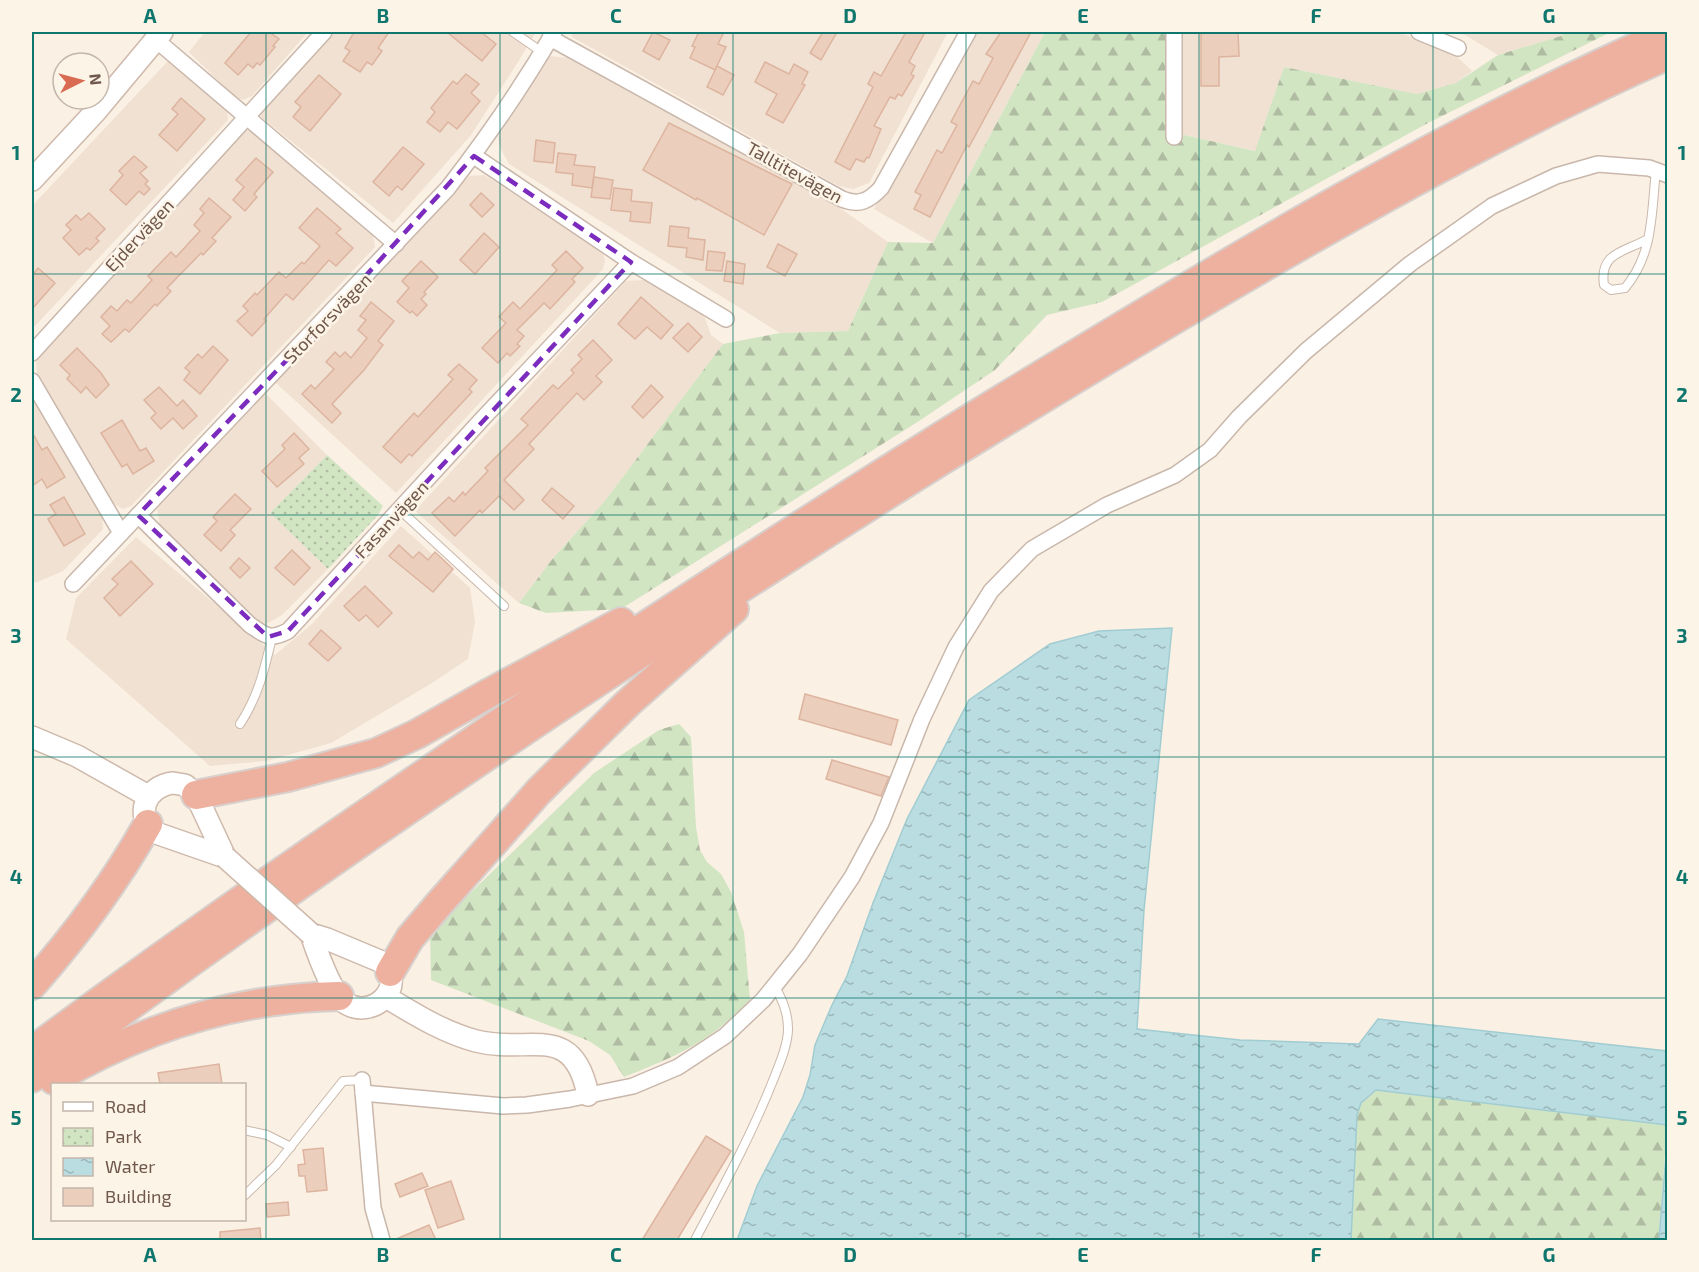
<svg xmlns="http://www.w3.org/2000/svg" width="1699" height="1272" viewBox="0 0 1699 1272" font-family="'Exo 2',sans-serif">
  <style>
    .residential { fill: #f0e1d2 }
    .forest { fill: url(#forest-firs) }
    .park { fill: url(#park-dots) }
    .water { fill: url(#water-ripples); stroke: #a1ccd2; stroke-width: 1.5 }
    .building { fill: #eccebd; stroke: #ddb49f; stroke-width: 1.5 }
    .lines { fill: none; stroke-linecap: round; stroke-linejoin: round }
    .lane-casing { stroke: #c9b7ab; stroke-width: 10 }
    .street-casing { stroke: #c9b7ab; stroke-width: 18 }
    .secondary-casing { stroke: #ceb9ab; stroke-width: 24 }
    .highway-casing { stroke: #d7d0cd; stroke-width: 32 }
    .lane { stroke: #fff; stroke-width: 8 }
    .street { stroke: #fff; stroke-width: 15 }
    .secondary { stroke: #fff; stroke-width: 21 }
    .highway { stroke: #eeb09f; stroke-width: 28 }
    .secondary-bridge-casing { stroke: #ceb9ab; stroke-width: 24; stroke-linecap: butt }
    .secondary-bridge { stroke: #fff; stroke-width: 21 }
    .marked { fill: none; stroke: #7b2cbf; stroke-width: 4.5; stroke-dasharray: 12 8; stroke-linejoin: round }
    .grid { fill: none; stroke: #0f766e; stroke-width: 1.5; stroke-opacity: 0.55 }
    .labels { text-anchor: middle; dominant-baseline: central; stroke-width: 5; stroke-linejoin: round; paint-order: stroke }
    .street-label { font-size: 18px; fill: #6f574c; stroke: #fdf4e8 }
    .neatline { fill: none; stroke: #0f766e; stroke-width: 2 }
    .grid-label { font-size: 20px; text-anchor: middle; font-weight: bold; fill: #0f766e }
  </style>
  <defs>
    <pattern id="forest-firs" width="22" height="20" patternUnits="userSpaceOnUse" patternTransform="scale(1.5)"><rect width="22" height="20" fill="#d2e5c3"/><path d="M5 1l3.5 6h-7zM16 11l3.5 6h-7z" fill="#afbca1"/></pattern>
    <pattern id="park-dots" width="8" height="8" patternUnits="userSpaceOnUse" patternTransform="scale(1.5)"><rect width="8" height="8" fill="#d2e5c3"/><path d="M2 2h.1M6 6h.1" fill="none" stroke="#afbca1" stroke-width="1.8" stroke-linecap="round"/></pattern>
    <pattern id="water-ripples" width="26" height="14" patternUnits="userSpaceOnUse" patternTransform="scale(1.5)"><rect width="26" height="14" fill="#badde1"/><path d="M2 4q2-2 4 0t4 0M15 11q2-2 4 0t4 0" fill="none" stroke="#9bb6b9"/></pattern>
  </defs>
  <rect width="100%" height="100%" fill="#faf0e3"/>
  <g class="residential">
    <polygon points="205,32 308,32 252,96 243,100 233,95 189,52"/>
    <polygon points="329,32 536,32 518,62 471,135 393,223 261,117 262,109"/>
    <polygon points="571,32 948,32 869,183 853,189 839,186 572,37"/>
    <polygon points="977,32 1045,32 933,243 874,209"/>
    <polygon points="1179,32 1398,32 1453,53 1472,71 1456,83 1417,94 1284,67 1256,151 1180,134"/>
    <polygon points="1456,32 1564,32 1561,36 1498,55 1467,36"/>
    <polygon points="549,56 567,58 837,206 888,242 848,331 780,333 509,164 500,147 498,137"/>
    <polygon points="169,60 227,109 228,120 32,329 32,206"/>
    <polygon points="243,130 255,132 373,236 375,247 131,506 123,509 113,503 37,373 36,362 39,349"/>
    <polygon points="484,175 602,251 605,261 603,269 396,493 275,382 469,176"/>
    <polygon points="645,280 704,316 711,335 723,344 604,502 554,557 519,603 415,511 626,281"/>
    <polygon points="265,393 327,455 270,513 328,569 282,615 263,626 161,531 157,509"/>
    <polygon points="32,394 102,512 103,529 63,571 35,583 32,576"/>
    <polygon points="401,526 470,588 475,622 468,659 432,683 331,743 266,761 210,766 66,639 76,598 136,537 275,655 312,624"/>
  </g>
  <g class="forest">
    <polygon points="1045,32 1179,32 1180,134 1255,151 1284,67 1417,94 1456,83 1498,55 1561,36 1564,32 1611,32 1428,123 1102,302 1047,315 995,370 919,421 621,609 546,613 519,603 554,557 604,502 723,344 780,333 848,331 888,242 933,243"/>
    <path d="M679 724 691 737 696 827 700 850 707 862 721 874 731 892 744 932 750 1000C710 1042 677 1056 624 1077L610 1055 589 1041 431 980 430 932 594 773 659 730Z"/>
    <polygon points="1377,1090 1667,1125 1659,1239 1351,1240 1357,1115 1361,1103"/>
  </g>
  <polygon class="park" points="327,455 383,506 378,515 328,569 270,513"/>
  <g class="water">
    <polygon points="1172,628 1144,910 1137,1029 1240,1040 1359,1044 1378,1019 1667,1051 1667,1125 1376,1090 1361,1103 1357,1115 1351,1240 737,1240 757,1186 803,1097 810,1075 815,1045 832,1005 847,976 873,903 907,819 969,700 1050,644 1099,631"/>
    <polygon points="1667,1144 1667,1240 1658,1240 1659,1239"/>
  </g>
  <g class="building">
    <polygon points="251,32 269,32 279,39 273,46 275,47 260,65 257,63 253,68 248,64 238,75 225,63"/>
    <polygon points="354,32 389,32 378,48 382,51 372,65 367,62 360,72 343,61 350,51 345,48"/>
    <polygon points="447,32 481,32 496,44 482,61"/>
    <polygon points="653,32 670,40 659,60 643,51"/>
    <polygon points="699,32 724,32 718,44 726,47 715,70 690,58 695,47 692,46"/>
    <polygon points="823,32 837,32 821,60 810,53"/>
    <polygon points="906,32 925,32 909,62 915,66 911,74 914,76 902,96 898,94 895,99 890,97 874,126 881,129 869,158 867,157 864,162 856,159 850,170 835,162 873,87 868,84 874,72 881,76"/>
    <polygon points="1001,32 1031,32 969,147 967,145 930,217 914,209 921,195 915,192 937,150 942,153 957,125 951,122 973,81 979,84 993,58 986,54"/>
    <polygon points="1201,32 1238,32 1239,56 1219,57 1219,86 1201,86"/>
    <polygon points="765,62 789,74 794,64 808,72 802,84 805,85 783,123 766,114 777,94 755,82"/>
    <polygon points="717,66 734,75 723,95 707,87"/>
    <polygon points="466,74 479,84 471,93 480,101 457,129 448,122 440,132 427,122 435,112 431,108 453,81 457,84"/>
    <polygon points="319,75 341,94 310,131 293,117 301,107 295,102"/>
    <polygon points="181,98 205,119 177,151 159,135 178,114 172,109"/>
    <polygon points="669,123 792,184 764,235 697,198 696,200 643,170"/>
    <polygon points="536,140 555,143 553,163 534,161"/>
    <polygon points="403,147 424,164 402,190 397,186 389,196 373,182"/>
    <polygon points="558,153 576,155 574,165 595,167 592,188 572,185 573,174 556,172"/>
    <polygon points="134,156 147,167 140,173 148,181 145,184 150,189 144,195 139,191 126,205 110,190 123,175 119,171"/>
    <polygon points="256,158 273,172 254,194 257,197 245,211 233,200 244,187 236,180"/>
    <polygon points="594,177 613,180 610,199 591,197"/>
    <polygon points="614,188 632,190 631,201 652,203 650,223 630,221 631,212 611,210"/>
    <polygon points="481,193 494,205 482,217 470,205"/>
    <polygon points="209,198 231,217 212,238 216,241 203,255 201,253 167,288 171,291 157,306 155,304 129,332 125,329 111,342 102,334 110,326 101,317 111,306 117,311 127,300 131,303 152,280 148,276 171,252 176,257 200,231 194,225 204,213 200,209"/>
    <polygon points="317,208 341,229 336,233 353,248 336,266 329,260 293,300 286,294 264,319 266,321 252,336 237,321 248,311 243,306 255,293 257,295 279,272 286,278 302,262 304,264 320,246 299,228"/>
    <polygon points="89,213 105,229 96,238 99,241 90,250 87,248 79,255 63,238 71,230 66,225 76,215 81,220"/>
    <polygon points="670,226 689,228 688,238 705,240 703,260 686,257 687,248 668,246"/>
    <polygon points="484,233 499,247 475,274 460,260"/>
    <polygon points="778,244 797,254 785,276 767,267"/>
    <polygon points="566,251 583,268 572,279 575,282 550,309 544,303 517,330 524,336 517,344 520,346 510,356 507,353 498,363 482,348 506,323 499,317 513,302 520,309 557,270 552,265"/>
    <polygon points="708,251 725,253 722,271 706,270"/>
    <polygon points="421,261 438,277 424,292 426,294 421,299 427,305 417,316 412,311 410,313 397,302 409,288 402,281"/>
    <polygon points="727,261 745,264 743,284 724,281"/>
    <polygon points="38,268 55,283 32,309 32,276"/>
    <polygon points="641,297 673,325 661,339 647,327 635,339 618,324"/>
    <polygon points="371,302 394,321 378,341 383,345 364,370 332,404 341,413 332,423 302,394 311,385 315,389 334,369 326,362 335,352 340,357 345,352 351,358 367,338 358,330 366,320 360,316"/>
    <polygon points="688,323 702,337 688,352 673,338"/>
    <polygon points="593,340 612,360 596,376 602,382 584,400 577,393 529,444 534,449 504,480 524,500 514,510 499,496 482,513 480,510 455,536 432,513 449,497 454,502 463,492 465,495 488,471 485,468 528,425 521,419 553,385 558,389 574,373 571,370 582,359 578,355"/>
    <polygon points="213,346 228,360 200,394 184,380 190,372 185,368 198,354 202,358"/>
    <polygon points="77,348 101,373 109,385 96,398 86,387 81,393 67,379 70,375 60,365"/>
    <polygon points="459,364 477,380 469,389 472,392 412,456 409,454 401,463 383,447 414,413 418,417 453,379 448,375"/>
    <polygon points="651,385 663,397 643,418 632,407"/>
    <polygon points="159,387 177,406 183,400 197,416 183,429 173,418 161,429 151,418 156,413 144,400"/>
    <polygon points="122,420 140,451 146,448 154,461 133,474 127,464 122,467 101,433"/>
    <polygon points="32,432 42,450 47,447 65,477 47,488 42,479 32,486"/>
    <polygon points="294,433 309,449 299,458 304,464 277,487 262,471 285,449 282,445"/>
    <polygon points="552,488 574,506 563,519 542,500"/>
    <polygon points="235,494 251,509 230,530 235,535 221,551 204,535 217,521 213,517"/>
    <polygon points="64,497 85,534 64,546 48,519 56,514 50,505"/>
    <polygon points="399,545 413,558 419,552 428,560 435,552 453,569 433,592 389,556"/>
    <polygon points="292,550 310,568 294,585 275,568"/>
    <polygon points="239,558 250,568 240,578 230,568"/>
    <polygon points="131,561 153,584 120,616 104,598 118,584 112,579"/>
    <polygon points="365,586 392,613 378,627 366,615 359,621 344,606"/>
    <polygon points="321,630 341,648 328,661 309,644"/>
    <polygon points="805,694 898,720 891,745 799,719"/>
    <polygon points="832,760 889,777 881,796 826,779"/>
    <polygon points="219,1064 222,1084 160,1084 158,1073"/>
    <polygon points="706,1136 731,1151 677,1240 642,1240"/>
    <polygon points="323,1148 327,1190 307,1192 305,1176 299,1176 298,1165 305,1164 303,1150"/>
    <polygon points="422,1173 428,1186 400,1197 395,1184"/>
    <polygon points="451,1181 464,1219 438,1228 425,1190"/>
    <polygon points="288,1202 289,1215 267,1217 266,1204"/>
    <polygon points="429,1225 436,1240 394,1240"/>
    <polygon points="260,1228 261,1240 220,1240 220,1232"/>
  </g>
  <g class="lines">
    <g class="lane-casing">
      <g id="lane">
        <polyline points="513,32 542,52"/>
        <path d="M1648 239C1625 252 1599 252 1604 285L1611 290 1625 288C1654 253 1651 214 1656 171"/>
        <polyline points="400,510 504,606"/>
        <path d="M240 724C258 697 265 668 272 637"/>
        <polyline points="244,1130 267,1135 291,1147"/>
        <polyline points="244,1196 276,1165 343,1081 362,1080"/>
        <path d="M695 1240C723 1187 752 1134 774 1078 780 1063 788 1044 788 1029 788 1012 782 999 774 985"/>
      </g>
    </g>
    <g class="street-casing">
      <g id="street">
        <polyline points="1419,32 1458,48"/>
        <path d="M550 38 842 199C859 206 869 201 881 188L968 32"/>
        <polyline points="155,39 396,244"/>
        <polyline points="1174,137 1174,32"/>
        <polyline points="474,156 631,262 726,319"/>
        <polyline points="32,353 324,32"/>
        <polyline points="32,381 121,533"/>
        <path d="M138 515 250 625C265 635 269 641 288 631L485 416 631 262"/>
        <path d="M73 584 448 188C487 138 522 87 554 32"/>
        <polyline points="362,1080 373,1208 382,1240"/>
        <polyline points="363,1093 503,1106 527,1105 570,1099 633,1086 678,1067 725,1036 763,1000 800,954 852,877 881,823 922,719 956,647 991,591 1032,549 1107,505 1175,475 1210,450 1239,417 1306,351 1410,264 1492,206 1556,176 1598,164 1649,168 1668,175"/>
      </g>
    </g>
    <g class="secondary-casing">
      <g id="secondary">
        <polyline points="32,180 96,111 162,32"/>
        <polyline points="32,737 77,756 148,796"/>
        <path d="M173 783 185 785 196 795 225 857 156 833C133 816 146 786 173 783Z"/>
        <path d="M311 934 327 939 382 962C409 987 371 1022 344 1002 330 990 317 952 311 934Z"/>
        <path d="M386 997C416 1015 443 1032 476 1041 529 1055 573 1020 588 1095"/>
      </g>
    </g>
    <g class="highway-casing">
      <g id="highway">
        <polyline points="196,795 288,777 376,753 417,734 491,692 621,622"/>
        <polyline points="390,972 410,938 439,904 539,791 628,703 734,609"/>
        <path d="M32 985C76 935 115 883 148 824"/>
        <path d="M32 1051C174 945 321 844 468 744 642 627 818 512 997 402 1215 269 1434 136 1668 33"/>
        <path d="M32 1078C325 860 629 656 939 462 1049 394 1160 327 1272 262 1401 187 1531 116 1668 55"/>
        <path d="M54 1080C141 1028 237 998 339 996"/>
      </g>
    </g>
    <use href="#lane" class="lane"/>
    <use href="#street" class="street"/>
    <use href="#secondary" class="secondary"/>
    <use href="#highway" class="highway"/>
    <g class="secondary-bridge-casing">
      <polyline id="secondary-bridge" points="225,857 311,934"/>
    </g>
    <use href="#secondary-bridge" class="secondary-bridge"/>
  </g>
  <path class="marked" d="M474 156 631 262 288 631 268 637 138 515 333 312Z"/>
  <path class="grid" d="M266 32V1240M500 32V1240M733 32V1240M966 32V1240M1199 32V1240M1433 32V1240M32 274H1668M32 515H1668M32 757H1668M32 998H1668"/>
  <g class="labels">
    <g class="street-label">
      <text transform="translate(795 172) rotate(29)">Talltitevägen</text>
      <text transform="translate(139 235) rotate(-47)">Ejdervägen</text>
      <text transform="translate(327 318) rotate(-46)">Storforsvägen</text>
      <text transform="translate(391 519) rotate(-47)">Fasanvägen</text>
    </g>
  </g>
  <rect width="1699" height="1272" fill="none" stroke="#fdf4e8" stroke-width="66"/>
  <rect x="51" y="1083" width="195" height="138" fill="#fdf4e8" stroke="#c4b5aa" stroke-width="1.5"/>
  <rect x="63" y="1102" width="30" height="9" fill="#ffffff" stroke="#c4b5aa" stroke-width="1.5"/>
  <text x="105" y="1113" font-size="18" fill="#6f574c">Road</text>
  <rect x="63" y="1128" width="30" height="18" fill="url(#park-dots)" stroke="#c4b5aa" stroke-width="1.5"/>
  <text x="105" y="1143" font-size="18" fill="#6f574c">Park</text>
  <rect x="63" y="1158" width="30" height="18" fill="url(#water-ripples)" stroke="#c4b5aa" stroke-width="1.5"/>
  <text x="105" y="1173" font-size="18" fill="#6f574c">Water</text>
  <rect x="63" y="1188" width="30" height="18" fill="#eccebd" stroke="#c4b5aa" stroke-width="1.5"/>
  <text x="105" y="1203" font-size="18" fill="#6f574c">Building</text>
  <g transform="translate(81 81) rotate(84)"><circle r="28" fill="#fdf4e8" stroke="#c4b5aa" stroke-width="1.5"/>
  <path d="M0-4.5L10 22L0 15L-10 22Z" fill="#d96b53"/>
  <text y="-9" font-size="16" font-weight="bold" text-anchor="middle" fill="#6f574c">N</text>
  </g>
  <rect x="33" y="33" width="1633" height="1206" class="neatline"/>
  <g class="grid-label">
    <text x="150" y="23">A</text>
    <text x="383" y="23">B</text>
    <text x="616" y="23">C</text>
    <text x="850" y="23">D</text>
    <text x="1083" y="23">E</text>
    <text x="1316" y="23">F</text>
    <text x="1549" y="23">G</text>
    <text x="16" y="160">1</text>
    <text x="1682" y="160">1</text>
    <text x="16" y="402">2</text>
    <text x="1682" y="402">2</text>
    <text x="16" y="643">3</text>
    <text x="1682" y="643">3</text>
    <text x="16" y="884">4</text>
    <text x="1682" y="884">4</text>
    <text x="16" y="1125">5</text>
    <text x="1682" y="1125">5</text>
    <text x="150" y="1262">A</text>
    <text x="383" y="1262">B</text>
    <text x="616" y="1262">C</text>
    <text x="850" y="1262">D</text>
    <text x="1083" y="1262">E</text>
    <text x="1316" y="1262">F</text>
    <text x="1549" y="1262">G</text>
  </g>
</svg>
